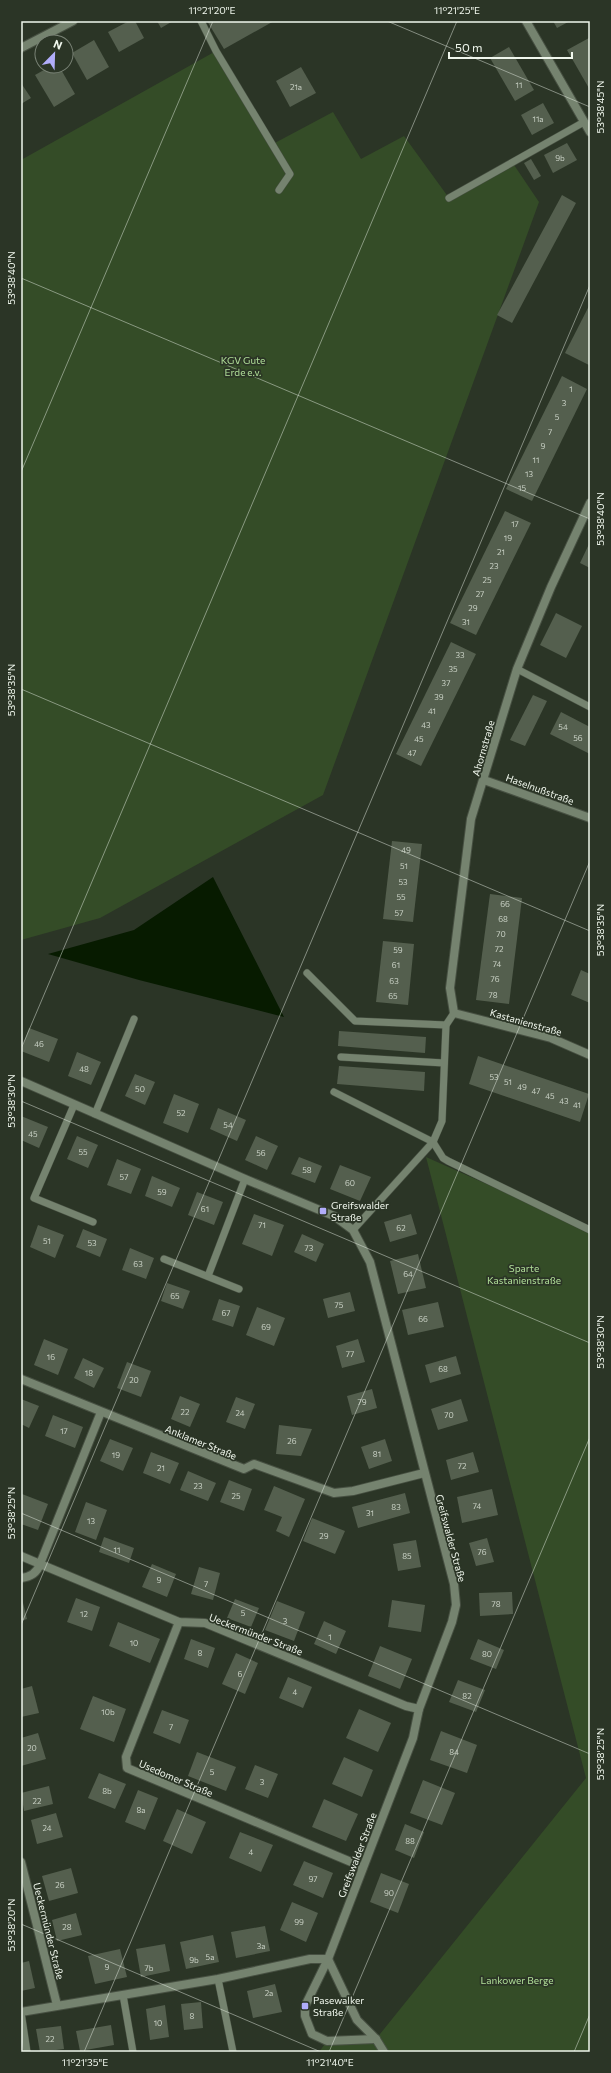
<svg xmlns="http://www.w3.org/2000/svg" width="611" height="2073" viewBox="0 0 611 2073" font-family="Commissioner,sans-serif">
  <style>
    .green { fill: #344c27 }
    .water { fill: #071b00 }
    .building { fill: #545f4e }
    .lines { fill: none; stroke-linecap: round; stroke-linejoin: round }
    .service-casing { stroke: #475042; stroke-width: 8 }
    .minor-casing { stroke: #475042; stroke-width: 10 }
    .service { stroke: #75836f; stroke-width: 7 }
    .minor { stroke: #75836f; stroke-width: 8 }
    .ticks { fill: none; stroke: #f0f7ed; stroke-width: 1; stroke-opacity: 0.45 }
    .poi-dot { fill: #b1adfa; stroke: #2b3526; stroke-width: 1.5 }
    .labels { text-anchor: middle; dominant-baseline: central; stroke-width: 3.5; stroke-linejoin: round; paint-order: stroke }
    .number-label { font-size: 8px; fill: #c9d1c5 }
    .park-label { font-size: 10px; fill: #b1df99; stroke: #2b3526 }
    .street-label { font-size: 10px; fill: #f0f7ed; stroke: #2b3526 }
    .poi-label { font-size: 10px; fill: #f0f7ed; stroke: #2b3526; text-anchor: start }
    .neatline { fill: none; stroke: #f0f7ed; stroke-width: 1.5 }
    .ticks-label { font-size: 10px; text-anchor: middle; fill: #f0f7ed }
  </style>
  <rect width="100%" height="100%" fill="#2b3526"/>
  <g class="green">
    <polygon points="216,51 271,145 333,112 361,159 404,136 449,198 512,162 539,202 323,795 100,918 21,940 21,160"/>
    <polygon points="426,1157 590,1230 590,2052 319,2052 327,2041 376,2039 586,1778"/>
  </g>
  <polygon class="water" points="213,877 284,1017 139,980 48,954 134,930"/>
  <g class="building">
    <polygon points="129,21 135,21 144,38 119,52 108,32"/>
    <polygon points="157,21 173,21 161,28"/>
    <polygon points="207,21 274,21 224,49"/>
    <polygon points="553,21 570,21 557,28"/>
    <polygon points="589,38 590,41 590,90 567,50"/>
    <polygon points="94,40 109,67 87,80 72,53"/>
    <polygon points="509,47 534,90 515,101 490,58"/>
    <polygon points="51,66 59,66 75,94 54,107 35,75"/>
    <polygon points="301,67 316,93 290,107 276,81"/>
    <polygon points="21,83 31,98 21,104"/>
    <polygon points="543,103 554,123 532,135 521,115"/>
    <polygon points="567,143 577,160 553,173 544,155"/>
    <polygon points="531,159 541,176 534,180 524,163"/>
    <polygon points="562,195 576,203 512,323 497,315"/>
    <polygon points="590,304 590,363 589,365 565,353"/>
    <polygon points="562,376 587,389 532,501 506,489"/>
    <polygon points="505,511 531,523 476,635 450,623"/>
    <polygon points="590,542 590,568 580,563"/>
    <polygon points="556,613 582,626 566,658 540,645"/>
    <polygon points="451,642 476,654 421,766 396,754"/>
    <polygon points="533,695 547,701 525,746 510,740"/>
    <polygon points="561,712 590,727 590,754 550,734"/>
    <polygon points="392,841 422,844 413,922 383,919"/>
    <polygon points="490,894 522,898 509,1004 476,1000"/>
    <polygon points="383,941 414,944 408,1005 376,1002"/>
    <polygon points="581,970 590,974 590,1003 571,995"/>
    <polygon points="29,1028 58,1039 49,1062 21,1051"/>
    <polygon points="339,1031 426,1037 425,1053 338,1046"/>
    <polygon points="77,1052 101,1062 91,1085 68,1076"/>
    <polygon points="478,1056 589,1094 580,1122 469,1084"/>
    <polygon points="339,1066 425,1072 424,1091 337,1084"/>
    <polygon points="135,1074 155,1082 145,1105 125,1096"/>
    <polygon points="174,1094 199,1104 188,1133 163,1123"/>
    <polygon points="218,1108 246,1120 237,1141 210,1129"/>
    <polygon points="21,1116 48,1127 39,1148 21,1140"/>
    <polygon points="77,1136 98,1145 88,1168 67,1159"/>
    <polygon points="256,1136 278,1146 267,1170 245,1160"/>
    <polygon points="299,1157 322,1166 315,1183 291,1174"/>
    <polygon points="117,1159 141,1169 131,1194 107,1185"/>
    <polygon points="340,1165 371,1177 360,1201 330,1189"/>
    <polygon points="152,1176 180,1188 172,1207 145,1196"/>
    <polygon points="197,1192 223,1202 214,1225 188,1215"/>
    <polygon points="254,1214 284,1225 272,1256 242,1244"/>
    <polygon points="411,1214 417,1234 390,1242 384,1222"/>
    <polygon points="38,1225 64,1235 55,1258 30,1247"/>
    <polygon points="83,1229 107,1239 100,1257 76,1247"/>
    <polygon points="302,1234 324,1244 316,1262 294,1252"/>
    <polygon points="130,1248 154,1258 146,1279 122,1270"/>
    <polygon points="418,1254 426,1288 398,1294 390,1261"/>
    <polygon points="167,1283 190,1291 183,1309 161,1301"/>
    <polygon points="350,1292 355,1311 328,1318 323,1299"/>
    <polygon points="219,1299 240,1306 233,1327 212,1320"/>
    <polygon points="438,1302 444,1327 408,1335 402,1310"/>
    <polygon points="257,1307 285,1318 274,1346 246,1335"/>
    <polygon points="44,1339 68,1349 58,1375 34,1365"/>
    <polygon points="358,1339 365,1362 342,1368 336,1346"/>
    <polygon points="456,1356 461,1374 430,1383 425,1365"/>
    <polygon points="83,1358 104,1368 94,1388 74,1378"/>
    <polygon points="127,1362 151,1371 141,1397 117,1388"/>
    <polygon points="372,1389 377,1408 352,1415 347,1396"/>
    <polygon points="180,1396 200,1404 190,1427 171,1419"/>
    <polygon points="236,1397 255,1404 245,1429 226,1422"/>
    <polygon points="21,1399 39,1406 29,1428 21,1424"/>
    <polygon points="461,1399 468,1421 438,1430 431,1409"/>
    <polygon points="53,1415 83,1427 75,1448 45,1436"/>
    <polygon points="279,1425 312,1429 301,1456 276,1454"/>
    <polygon points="110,1439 133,1448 123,1471 100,1461"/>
    <polygon points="385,1439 392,1461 369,1469 361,1447"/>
    <polygon points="151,1452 179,1463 170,1484 143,1473"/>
    <polygon points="473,1452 479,1472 451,1480 446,1460"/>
    <polygon points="188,1471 216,1483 208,1501 180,1490"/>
    <polygon points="229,1480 252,1489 244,1511 220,1502"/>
    <polygon points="274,1486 305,1499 289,1537 276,1531 282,1517 264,1510"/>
    <polygon points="492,1489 498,1515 462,1523 457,1497"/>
    <polygon points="405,1493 410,1513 358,1528 352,1507"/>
    <polygon points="22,1494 48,1504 38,1530 21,1524"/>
    <polygon points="86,1502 107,1510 96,1540 75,1532"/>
    <polygon points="312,1518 345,1531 335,1554 303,1541"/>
    <polygon points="104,1537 134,1548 129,1563 99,1552"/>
    <polygon points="487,1538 494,1562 476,1566 469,1543"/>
    <polygon points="416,1540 421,1567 398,1571 393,1544"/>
    <polygon points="152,1564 176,1574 167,1597 142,1587"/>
    <polygon points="199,1567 220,1573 213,1600 191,1594"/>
    <polygon points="512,1592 513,1614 480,1616 479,1593"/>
    <polygon points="21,1595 27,1619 21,1621"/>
    <polygon points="76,1598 100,1607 92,1631 67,1622"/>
    <polygon points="235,1599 259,1608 251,1627 227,1618"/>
    <polygon points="392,1600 425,1605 421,1632 388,1627"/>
    <polygon points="277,1601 305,1612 294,1641 265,1630"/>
    <polygon points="324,1621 346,1631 336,1654 314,1644"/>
    <polygon points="118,1622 160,1639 150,1663 109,1646"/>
    <polygon points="191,1639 215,1648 208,1668 184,1659"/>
    <polygon points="478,1639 504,1650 496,1669 470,1659"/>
    <polygon points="380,1646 412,1659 400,1689 368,1676"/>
    <polygon points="236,1653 258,1663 245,1694 222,1684"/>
    <polygon points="288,1677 312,1687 303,1708 279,1698"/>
    <polygon points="458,1680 485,1690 476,1712 449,1702"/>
    <polygon points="32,1686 39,1713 21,1717 21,1689"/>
    <polygon points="93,1696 126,1709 114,1742 80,1729"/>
    <polygon points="359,1709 391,1723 378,1752 346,1738"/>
    <polygon points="162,1710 189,1720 180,1744 153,1733"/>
    <polygon points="441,1731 477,1745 467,1773 430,1760"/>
    <polygon points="38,1733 46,1759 21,1766 21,1738"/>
    <polygon points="197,1752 236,1767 226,1791 188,1776"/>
    <polygon points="344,1757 373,1770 362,1797 332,1784"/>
    <polygon points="255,1765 278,1774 268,1798 245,1789"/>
    <polygon points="99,1773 126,1784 115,1809 88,1798"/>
    <polygon points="423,1780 455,1793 442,1825 410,1813"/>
    <polygon points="49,1786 53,1804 24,1811 21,1793"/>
    <polygon points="138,1790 158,1798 145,1830 125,1822"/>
    <polygon points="324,1799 358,1814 346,1841 312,1827"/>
    <polygon points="177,1809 206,1822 192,1854 163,1841"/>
    <polygon points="56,1813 63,1837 37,1844 31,1820"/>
    <polygon points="405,1824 424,1832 414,1858 395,1850"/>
    <polygon points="240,1832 273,1845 261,1872 229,1858"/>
    <polygon points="304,1861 333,1873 323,1898 293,1885"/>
    <polygon points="71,1868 78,1893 49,1901 42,1876"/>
    <polygon points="381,1873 409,1884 398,1913 370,1902"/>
    <polygon points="292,1902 318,1913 306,1942 280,1930"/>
    <polygon points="76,1913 82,1935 57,1941 52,1920"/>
    <polygon points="265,1926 270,1951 236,1958 231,1932"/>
    <polygon points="213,1935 219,1962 186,1969 180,1942"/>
    <polygon points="165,1944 170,1971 141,1977 136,1949"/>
    <polygon points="120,1949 127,1977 95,1984 88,1956"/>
    <polygon points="29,1961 35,1988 21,1991 21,1963"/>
    <polygon points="275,1984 282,2012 253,2018 247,1991"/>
    <polygon points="201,2002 203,2028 184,2030 181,2004"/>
    <polygon points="165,2005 169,2037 150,2040 146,2009"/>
    <polygon points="111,2025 114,2045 80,2051 76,2031"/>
    <polygon points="61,2026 64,2049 40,2052 36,2029"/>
  </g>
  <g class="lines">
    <g class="service-casing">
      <g id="service">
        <polyline points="201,21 216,51 290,174 279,190"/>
        <polyline points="449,198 584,122"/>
        <polyline points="517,669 590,707"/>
        <polyline points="307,973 355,1021 446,1025"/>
        <polyline points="341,1057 444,1063"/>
        <polyline points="334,1092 433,1142 443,1158 448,1161 590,1230"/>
        <polyline points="74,1105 34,1198 93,1222"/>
        <polyline points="95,1114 134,1019"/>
        <polyline points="353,1230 433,1142 442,1121 446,1025 454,1013"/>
        <polyline points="164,1259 239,1289"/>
        <polyline points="208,1276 245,1179"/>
        <polyline points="218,1979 233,2052"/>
        <polyline points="123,1995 133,2052"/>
        <polyline points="21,2012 27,2052"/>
      </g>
    </g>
    <g class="minor-casing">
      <g id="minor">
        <polyline points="526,21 590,132"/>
        <polyline points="21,48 73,21"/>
        <polyline points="590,503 551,587 517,669 471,819 450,988 454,1013 551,1038 590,1055"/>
        <polyline points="484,780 590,818"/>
        <polyline points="21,1081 245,1179 334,1216 353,1230 370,1262 454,1584 456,1605 452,1622 419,1709 413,1738 328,1959 305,2006 305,2016 312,2034 327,2041 376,2039"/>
        <polyline points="21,1379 244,1469 254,1464 334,1493 353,1491 424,1473"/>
        <polyline points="21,1556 40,1564 101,1412"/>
        <path d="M21 1578C31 1577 37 1573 40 1564L179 1622 205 1623 406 1706 419 1709"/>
        <polyline points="179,1622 126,1757 127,1768 363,1867"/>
        <polyline points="21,1862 57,2005"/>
        <polyline points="328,1959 357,2020 376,2039 384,2052"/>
        <polyline points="21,2012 218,1979 310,1959 328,1959"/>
      </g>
    </g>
    <use href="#service" class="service"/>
    <use href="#minor" class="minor"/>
  </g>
  <path class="ticks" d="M387 21 590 107M21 278 590 519M21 472 213 21M21 689 590 931M21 1049 457 21M21 1101 590 1343M21 1513 590 1754M21 1625 590 285M21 1924 321 2052M84 2052 590 861M329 2052 590 1437M574 2052 590 2014"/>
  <g class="poi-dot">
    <rect x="319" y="1207" width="8" height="8" rx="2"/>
    <rect x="301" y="2002" width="8" height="8" rx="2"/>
  </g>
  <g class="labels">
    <g class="number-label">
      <text x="519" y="85">11</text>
      <text x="296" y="87">21a</text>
      <text x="538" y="119">11a</text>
      <text x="560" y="158">9b</text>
      <text x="571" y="389">1</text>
      <text x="564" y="403">3</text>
      <text x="557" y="417">5</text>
      <text x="550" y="432">7</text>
      <text x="543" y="446">9</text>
      <text x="536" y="460">11</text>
      <text x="529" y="474">13</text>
      <text x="522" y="488">15</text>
      <text x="515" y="524">17</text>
      <text x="508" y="538">19</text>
      <text x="501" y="552">21</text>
      <text x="494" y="566">23</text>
      <text x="487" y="580">25</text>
      <text x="480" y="594">27</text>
      <text x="473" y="608">29</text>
      <text x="466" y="622">31</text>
      <text x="460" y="655">33</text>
      <text x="453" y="669">35</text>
      <text x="446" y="683">37</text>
      <text x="439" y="697">39</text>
      <text x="432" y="711">41</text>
      <text x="426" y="725">43</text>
      <text x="563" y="727">54</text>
      <text x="578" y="738">56</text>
      <text x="419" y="739">45</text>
      <text x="412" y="753">47</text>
      <text x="406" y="850">49</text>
      <text x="404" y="866">51</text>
      <text x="403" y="882">53</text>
      <text x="401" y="897">55</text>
      <text x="505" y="904">66</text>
      <text x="399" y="913">57</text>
      <text x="503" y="919">68</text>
      <text x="501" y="934">70</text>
      <text x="499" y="949">72</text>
      <text x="398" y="950">59</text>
      <text x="497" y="964">74</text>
      <text x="396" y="965">61</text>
      <text x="495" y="979">76</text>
      <text x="394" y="981">63</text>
      <text x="493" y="995">78</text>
      <text x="393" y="996">65</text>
      <text x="39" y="1044">46</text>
      <text x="84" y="1069">48</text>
      <text x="494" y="1077">53</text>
      <text x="508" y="1082">51</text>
      <text x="522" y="1087">49</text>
      <text x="140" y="1089">50</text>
      <text x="536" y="1091">47</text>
      <text x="550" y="1096">45</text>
      <text x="564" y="1101">43</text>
      <text x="577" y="1105">41</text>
      <text x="181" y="1113">52</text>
      <text x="228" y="1125">54</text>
      <text x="33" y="1134">45</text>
      <text x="83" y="1152">55</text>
      <text x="261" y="1153">56</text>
      <text x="307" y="1170">58</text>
      <text x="124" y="1177">57</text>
      <text x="350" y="1183">60</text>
      <text x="162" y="1192">59</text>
      <text x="205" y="1209">61</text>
      <text x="262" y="1225">71</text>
      <text x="401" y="1228">62</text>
      <text x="47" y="1241">51</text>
      <text x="92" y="1243">53</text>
      <text x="309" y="1248">73</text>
      <text x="138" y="1264">63</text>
      <text x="408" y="1274">64</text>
      <text x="175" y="1296">65</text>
      <text x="339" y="1305">75</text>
      <text x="226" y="1313">67</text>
      <text x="423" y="1319">66</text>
      <text x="266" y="1327">69</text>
      <text x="350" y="1354">77</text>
      <text x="51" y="1357">16</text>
      <text x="443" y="1369">68</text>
      <text x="89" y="1373">18</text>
      <text x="134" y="1380">20</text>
      <text x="362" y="1402">79</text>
      <text x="185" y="1412">22</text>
      <text x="240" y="1413">24</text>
      <text x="449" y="1415">70</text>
      <text x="64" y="1431">17</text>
      <text x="292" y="1441">26</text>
      <text x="377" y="1454">81</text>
      <text x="116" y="1455">19</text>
      <text x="462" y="1466">72</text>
      <text x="161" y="1468">21</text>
      <text x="198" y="1486">23</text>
      <text x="236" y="1496">25</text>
      <text x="477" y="1506">74</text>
      <text x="396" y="1507">83</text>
      <text x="370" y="1513">31</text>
      <text x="91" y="1521">13</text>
      <text x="324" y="1536">29</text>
      <text x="117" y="1550">11</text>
      <text x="482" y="1552">76</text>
      <text x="407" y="1556">85</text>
      <text x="159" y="1580">9</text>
      <text x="206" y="1584">7</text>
      <text x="496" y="1604">78</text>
      <text x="243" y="1613">5</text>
      <text x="84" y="1614">12</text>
      <text x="285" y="1621">3</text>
      <text x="330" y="1637">1</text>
      <text x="134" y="1643">10</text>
      <text x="200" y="1653">8</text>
      <text x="487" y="1654">80</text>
      <text x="240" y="1674">6</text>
      <text x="295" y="1692">4</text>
      <text x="467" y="1696">82</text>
      <text x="108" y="1712">10b</text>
      <text x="171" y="1727">7</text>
      <text x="32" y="1748">20</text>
      <text x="454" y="1752">84</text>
      <text x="212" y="1772">5</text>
      <text x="262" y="1782">3</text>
      <text x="107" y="1791">8b</text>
      <text x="37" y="1801">22</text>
      <text x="141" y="1810">8a</text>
      <text x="47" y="1828">24</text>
      <text x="410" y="1841">88</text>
      <text x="251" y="1852">4</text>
      <text x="313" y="1879">97</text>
      <text x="60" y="1885">26</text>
      <text x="389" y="1893">90</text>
      <text x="299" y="1922">99</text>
      <text x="67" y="1927">28</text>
      <text x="261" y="1946">3a</text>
      <text x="210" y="1957">5a</text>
      <text x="194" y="1960">9b</text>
      <text x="107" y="1967">9</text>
      <text x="149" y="1968">7b</text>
      <text x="269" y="1993">2a</text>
      <text x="192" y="2016">8</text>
      <text x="158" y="2023">10</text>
      <text x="50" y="2039">22</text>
    </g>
    <g class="park-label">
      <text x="243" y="360">KGV Gute<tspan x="243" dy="12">Erde e.v.</tspan></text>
      <text x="524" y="1268">Sparte<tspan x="524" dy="12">Kastanienstraße</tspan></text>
      <text x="517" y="1980">Lankower Berge</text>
    </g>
    <g class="street-label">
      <text transform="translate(483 748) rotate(-74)">Ahornstraße</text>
      <text transform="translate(540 789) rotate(20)">Haselnußstraße</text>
      <text transform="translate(526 1022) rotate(16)">Kastanienstraße</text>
      <text transform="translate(201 1442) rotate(22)">Anklamer Straße</text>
      <text transform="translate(451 1538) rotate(75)">Greifswalder Straße</text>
      <text transform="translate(256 1634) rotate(21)">Ueckermünder Straße</text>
      <text transform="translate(176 1778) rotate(23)">Usedomer Straße</text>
      <text transform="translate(357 1855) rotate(-69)">Greifswalder Straße</text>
      <text transform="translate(49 1931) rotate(76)">Ueckermünder Straße</text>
    </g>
    <g class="poi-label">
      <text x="331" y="1205">Greifswalder<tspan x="331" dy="12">Straße</tspan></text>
      <text x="313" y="2000">Pasewalker<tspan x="313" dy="12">Straße</tspan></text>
    </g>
  </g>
  <rect width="611" height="2073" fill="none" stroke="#2b3526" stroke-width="44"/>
  <g transform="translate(54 54) rotate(23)"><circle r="19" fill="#2b3526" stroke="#7a8376"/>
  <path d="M0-3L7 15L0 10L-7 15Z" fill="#b1adfa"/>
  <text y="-6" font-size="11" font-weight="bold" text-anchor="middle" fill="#f0f7ed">N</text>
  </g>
  <path d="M449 52v6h123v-6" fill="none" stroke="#f0f7ed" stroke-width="2"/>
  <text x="455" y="52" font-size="12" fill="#f0f7ed" stroke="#2b3526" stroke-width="3" paint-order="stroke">50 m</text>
  <rect x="22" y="22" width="567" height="2029" class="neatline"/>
  <g class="ticks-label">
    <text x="212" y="14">11°21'20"E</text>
    <text x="457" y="14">11°21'25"E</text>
    <text transform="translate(600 107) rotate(-90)" y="4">53°38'45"N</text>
    <text transform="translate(11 278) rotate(-90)" y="4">53°38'40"N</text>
    <text transform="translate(600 519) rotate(-90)" y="4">53°38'40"N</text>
    <text transform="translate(11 690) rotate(-90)" y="4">53°38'35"N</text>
    <text transform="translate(600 930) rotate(-90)" y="4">53°38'35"N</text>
    <text transform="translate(11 1101) rotate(-90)" y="4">53°38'30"N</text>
    <text transform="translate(600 1342) rotate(-90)" y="4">53°38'30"N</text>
    <text transform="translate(11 1513) rotate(-90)" y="4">53°38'25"N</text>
    <text transform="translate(600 1754) rotate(-90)" y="4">53°38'25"N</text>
    <text transform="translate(11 1925) rotate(-90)" y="4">53°38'20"N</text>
    <text x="85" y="2066">11°21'35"E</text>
    <text x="330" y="2066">11°21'40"E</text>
  </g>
</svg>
